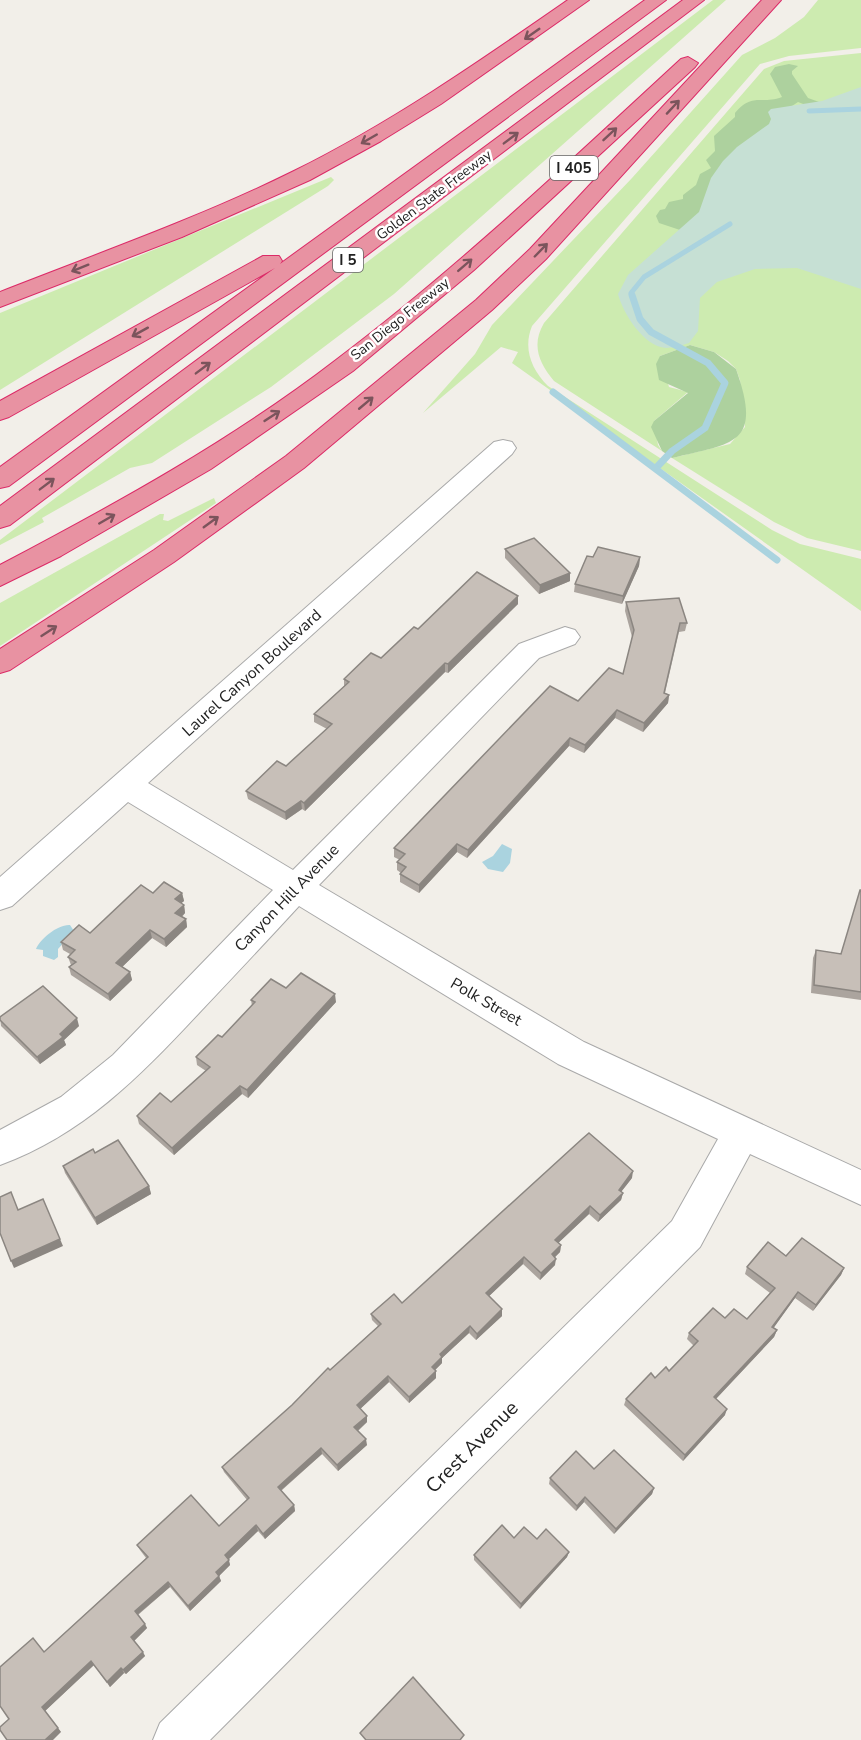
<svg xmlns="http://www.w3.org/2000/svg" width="861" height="1740" viewBox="0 0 861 1740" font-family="'Nunito Sans',sans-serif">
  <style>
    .grass { fill: #cdebb0 }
    .forest { fill: #add19e }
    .wetland { fill: #c6e0d4 }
    .water { fill: #aad3df }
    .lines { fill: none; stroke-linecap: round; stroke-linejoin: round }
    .stream-far1 { stroke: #aad3df; stroke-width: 5 }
    .stream { stroke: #aad3df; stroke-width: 7 }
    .minor-casing { stroke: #a9a9a9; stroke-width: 2 }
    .highway-casing { stroke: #dc2a67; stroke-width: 2 }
    .minor { fill: #fff; fill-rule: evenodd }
    .highway { fill: #e892a2; fill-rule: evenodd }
    .wall { fill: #aba49e }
    .shaded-wall { fill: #8b8681 }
    .building { fill: #c7bfb8; stroke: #8b8681; stroke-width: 1.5 }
    .oneway { stroke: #7b545c }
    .labels { text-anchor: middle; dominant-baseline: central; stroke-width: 5; stroke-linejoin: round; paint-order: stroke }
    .far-street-label { font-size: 14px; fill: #222; stroke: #fff }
    .shield { fill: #fff; stroke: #646464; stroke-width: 1.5 }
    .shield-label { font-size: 15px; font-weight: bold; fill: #222 }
    .street-label { font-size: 16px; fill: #222; stroke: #fff }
    .near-street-label { font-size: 20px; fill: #222; stroke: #fff }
  </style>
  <rect width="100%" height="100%" fill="#f2efe9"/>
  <g class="grass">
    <polygon points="713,0 726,0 394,294 271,387 152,463 130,468 42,518 44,522 0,545 0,540"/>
    <path d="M818 0H861V48L789 56 760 64 532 326C523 348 531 369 548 386L772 530 800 544 861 559V611L512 363 518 352 501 347 423 413 475 354 492 325 632 178 742 55 775 38 804 17Z"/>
    <path d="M861 53V551L807 538 774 522 672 458 730 444 745 427 740 380 736 369 728 361 714 352 690 345 660 356 669 387 688 392 654 421 658 445 662 451 554 381C539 363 531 345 544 323L764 69 784 61Z"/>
    <polygon points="331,177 334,180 328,186 0,390 0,313"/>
    <polygon points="214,498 216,503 0,646 0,603 160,514 164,514 163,520 168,521"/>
  </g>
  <g class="forest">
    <path d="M789 64 798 66 792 71V74L808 98 822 103 811 107 798 102 780 114 689 233 659 223 656 216 660 210 665 209 669 202 683 199V195L696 185 700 174 711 168 706 160 715 151 714 136 735 117V113C753 92 761 105 782 97L770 74 775 67Z"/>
    <path d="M690 345 714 352 736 369C763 445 734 443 672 458L662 451 651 427 654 421 688 393 659 380 656 364 660 356Z"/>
  </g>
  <path class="wetland" d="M861 87V289L797 268 755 269 717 282 700 298 698 331 689 343C682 345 673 348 666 348 643 346 623 313 618 294L628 275 699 212 711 178 723 161 737 147 769 124 771 119 768 112 771 109 822 101Z"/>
  <g class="water">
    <polygon points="502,844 512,849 510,863 503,872 488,869 482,862 493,856"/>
    <path d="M70 925 74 931 58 949V957L54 960 43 956V950L36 949C40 939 58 924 70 925Z"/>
  </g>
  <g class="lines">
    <g class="stream-far1">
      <polyline points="809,111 861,109"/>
      <polyline points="632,296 631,293 644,277 730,224"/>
    </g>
    <g class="stream">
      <polyline points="632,295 640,319 651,332 708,363 725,383 705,428 672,451 656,468"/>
      <polyline points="553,392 777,560"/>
    </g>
    <g class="minor-casing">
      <path id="minor" d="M503 440 512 442 516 448 512 454 148 783 293 870 519 644 565 627 575 630 580 637 575 644 539 658 319 885 584 1042 861 1170V1205L750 1154 700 1247 210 1740H153L160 1723 672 1221 718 1139 558 1064 299 906C266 942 232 978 199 1013 139 1077 84 1134 0 1165V1130L61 1097 113 1055 273 890 128 802 12 906 0 910V877L494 442Z"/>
    </g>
    <g class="highway-casing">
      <g id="highway">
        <path d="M568 0H589L441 104 381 141 310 180 182 237 0 307V292C99 253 199 218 294 171 391 123 480 61 568 0Z"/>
        <polygon points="645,0 666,0 9,486 0,488 0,467 275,268 9,417 0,420 0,401 263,256 279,256 282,261 280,264"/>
        <polygon points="683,0 704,0 10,525 0,528 0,506"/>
        <polygon points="762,0 781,0 546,259 492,310 304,468 174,562 10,670 0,673 0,649 154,550 286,456 476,300 530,249"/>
        <path d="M688 57 698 63 695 67 474 270 353 371 211 469 61 556 0 586V565C116 504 232 440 336 360 458 268 569 162 681 59Z"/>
      </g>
    </g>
    <use href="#minor" class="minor"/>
    <use href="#highway" class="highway"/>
  </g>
  <g class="wall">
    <polygon points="505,549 570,573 570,581 539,594 505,558"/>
    <polygon points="593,557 640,557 639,566 622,604 574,592 575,584"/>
    <polygon points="518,596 518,604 448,673 445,672 305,811 302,809 286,820 248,799 246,791 286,766 327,729 314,722 314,714 344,686 344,679 381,658 418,629"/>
    <polygon points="626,602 687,623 685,631 679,632 665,693 669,695 668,703 643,732 615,718 584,753 569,746 467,858 457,852 419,893 400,882 400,874 401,873 397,870 397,862 400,860 394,857 394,848 578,701 623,674 632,637 625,611"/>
    <polygon points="861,890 861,1000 811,993 813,958 816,950 841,954"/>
    <polygon points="153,893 182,893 184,901 181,903 184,905 185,913 182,917 186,919 187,927 166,947 152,938 122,967 130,972 132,980 110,1001 71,975 69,967 71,965 68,957 70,954 63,950 61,942 90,933"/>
    <polygon points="286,988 336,1002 248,1098 242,1094 174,1155 139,1124 137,1116 171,1102 206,1071 197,1065 196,1057 222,1037 252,1006 251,1000"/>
    <polygon points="0,1017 79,1026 64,1040 66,1045 40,1064 1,1026"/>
    <polygon points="95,1153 149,1186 151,1194 97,1225 65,1173 63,1166"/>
    <polygon points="632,1178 621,1192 623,1193 621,1200 598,1222 589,1214 558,1243 561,1245 560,1252 555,1257 555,1265 540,1280 523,1264 489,1296 502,1316 476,1340 469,1333 442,1358 442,1363 435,1370 436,1378 409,1403 389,1382 360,1409 367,1422 358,1431 367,1445 338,1471 322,1454 281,1491 294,1505 295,1511 265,1539 258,1531 228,1559 230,1565 219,1576 221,1581 190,1611 170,1587 138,1615 147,1628 134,1641 145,1656 126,1674 124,1673 110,1687 94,1665 45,1711 61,1732 9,1719 44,1652 146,1558 140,1550 137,1545 219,1526 247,1500 224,1472 222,1467 292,1405 378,1326 372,1320 371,1314 402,1303"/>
    <polygon points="786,1256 844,1268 841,1275 813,1311 795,1298 773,1328 777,1330 774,1337 716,1399 725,1415 683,1461 624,1405 626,1399 655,1378 669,1371 694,1346 687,1339 689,1333 725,1318 747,1319 770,1293 745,1274 747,1267"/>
    <polygon points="594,1469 654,1488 652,1494 614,1534 584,1502 576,1511 549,1484 550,1478"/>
    <polygon points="514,1538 569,1552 567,1557 520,1609 474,1560 474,1555"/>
  </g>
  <g class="shaded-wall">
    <polygon points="640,557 639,566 622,604 623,596"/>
    <polygon points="570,573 570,581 539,594 540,585"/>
    <polygon points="518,596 518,604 448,673 448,664"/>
    <polygon points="445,663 445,672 305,811 304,803"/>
    <polygon points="669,695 668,703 643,732 644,723"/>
    <polygon points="617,710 615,718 584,753 585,745"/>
    <polygon points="570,738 569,746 467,858 468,850"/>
    <polygon points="301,801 302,809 286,820 285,812"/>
    <polygon points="457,844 457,852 419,893 419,885"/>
    <polygon points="182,893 184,901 177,907 175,899"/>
    <polygon points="184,905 185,913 177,921 175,913"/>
    <polygon points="186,919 187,927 166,947 164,939"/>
    <polygon points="150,930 152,938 118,971 116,963"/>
    <polygon points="130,972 132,980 110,1001 108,994"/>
    <polygon points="335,994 336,1002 248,1098 247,1090"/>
    <polygon points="77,1018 79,1026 64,1040 66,1045 40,1064 37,1057"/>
    <polygon points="240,1086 242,1094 174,1155 172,1148"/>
    <polygon points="633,1171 632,1178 617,1197 619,1190"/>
    <polygon points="149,1186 151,1194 97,1225 95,1218"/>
    <polygon points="623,1193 621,1200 598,1222 600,1215"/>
    <polygon points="590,1206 589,1214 554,1247 555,1240"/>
    <polygon points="60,1239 63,1246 14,1268 11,1261"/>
    <polygon points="561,1245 560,1252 551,1261 552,1254"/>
    <polygon points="524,1257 523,1264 485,1300 486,1293"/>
    <polygon points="556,1259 555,1265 540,1280 541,1273"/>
    <polygon points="844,1268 841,1275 813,1311 816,1305"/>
    <polygon points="798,1292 795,1298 770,1333 772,1327"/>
    <polygon points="502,1309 502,1316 476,1340 477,1334"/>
    <polygon points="470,1326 469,1333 442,1358 442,1363 432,1373 432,1367 440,1354"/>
    <polygon points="777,1330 774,1337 712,1403 714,1397"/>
    <polygon points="436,1371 436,1378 409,1403 409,1397"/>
    <polygon points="388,1376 389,1382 357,1412 357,1405"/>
    <polygon points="727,1409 725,1415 683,1461 685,1455"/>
    <polygon points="367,1416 367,1422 355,1433 354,1427"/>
    <polygon points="366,1439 367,1445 338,1471 337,1465"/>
    <polygon points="321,1448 322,1454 279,1492 278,1487"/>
    <polygon points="654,1488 652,1494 614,1534 616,1529"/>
    <polygon points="585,1497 584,1502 576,1511 577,1506"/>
    <polygon points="294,1505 295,1511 265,1539 263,1534"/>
    <polygon points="256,1525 258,1531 227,1561 225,1555"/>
    <polygon points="569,1552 567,1557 520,1609 521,1604"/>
    <polygon points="229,1560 230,1565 218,1577 216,1572"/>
    <polygon points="219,1576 221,1581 190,1611 188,1606"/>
    <polygon points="168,1582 170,1587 137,1615 135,1611"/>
    <polygon points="145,1624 147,1628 134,1641 131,1637"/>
    <polygon points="143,1652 145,1656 126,1674 123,1670"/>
    <polygon points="91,1661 94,1665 45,1711 61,1732 53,1740 45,1740 42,1707"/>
    <polygon points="121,1668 124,1673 110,1687 107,1682"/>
  </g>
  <g class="building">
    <polygon points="534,538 570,573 540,585 505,549"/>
    <polygon points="598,547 640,557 623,596 575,584 587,556 593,557"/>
    <polygon points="477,572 518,596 448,664 445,663 304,803 301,801 285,812 246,791 277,761 286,766 332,724 314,714 349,682 344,679 371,653 381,658 414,627 418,629"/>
    <polygon points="679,598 687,623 680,623 664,693 669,695 644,723 617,710 585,745 570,738 468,850 457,844 419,885 400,874 406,867 397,862 405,854 394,848 550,686 578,701 609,668 623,674 634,630 626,602"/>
    <polygon points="164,882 182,893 175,899 184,905 175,913 186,919 164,939 150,930 116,963 130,972 108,994 69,967 76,962 68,957 75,950 61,942 79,925 90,933 141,885 153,893"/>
    <polygon points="860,890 861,890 861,992 814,985 816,950 841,954"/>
    <polygon points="301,973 335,994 247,1090 240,1086 172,1148 137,1116 160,1093 171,1102 210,1067 196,1057 218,1035 222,1037 255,1002 251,1000 271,979 286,988"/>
    <polygon points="43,986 77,1018 60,1034 63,1037 37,1057 0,1020 0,1017"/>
    <polygon points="589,1133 633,1171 619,1190 623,1193 600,1215 590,1206 555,1240 561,1245 552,1254 556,1259 541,1273 524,1257 486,1293 502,1309 477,1334 470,1326 440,1354 442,1357 432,1367 436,1371 409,1397 388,1376 357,1405 367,1416 354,1427 366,1439 337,1465 321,1448 278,1487 294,1505 263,1534 256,1525 225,1555 229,1560 216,1572 219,1576 188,1606 168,1582 135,1611 145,1624 131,1637 143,1652 123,1670 121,1668 107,1682 91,1661 42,1707 58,1728 45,1740 7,1740 0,1730 0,1727 9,1719 0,1706 0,1667 33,1638 44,1652 148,1557 137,1545 191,1495 219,1526 249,1498 222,1467 292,1405 328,1368 330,1370 381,1324 371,1314 394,1294 402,1303 582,1139"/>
    <polygon points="118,1140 149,1186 95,1218 63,1166 93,1149 95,1153"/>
    <polygon points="11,1192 18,1210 43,1199 60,1239 11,1261 0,1233 0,1197"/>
    <polygon points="802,1238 844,1268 816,1305 798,1292 772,1327 777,1330 714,1397 727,1409 685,1455 626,1399 651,1373 655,1378 666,1367 669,1371 698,1341 689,1333 713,1308 725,1318 734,1309 747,1319 775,1288 747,1267 768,1242 786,1256"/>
    <polygon points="614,1450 654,1488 616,1529 585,1497 577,1506 550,1478 576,1451 594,1469"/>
    <polygon points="502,1525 514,1538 524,1527 537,1539 546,1529 569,1552 521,1604 474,1555"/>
    <polygon points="413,1677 464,1735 460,1740 366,1740 360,1733"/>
  </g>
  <defs><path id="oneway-shaft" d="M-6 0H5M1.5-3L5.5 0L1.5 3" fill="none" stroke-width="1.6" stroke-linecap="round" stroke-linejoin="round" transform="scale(1.5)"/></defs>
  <g class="oneway">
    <use href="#oneway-shaft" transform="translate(532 34) rotate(145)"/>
    <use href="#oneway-shaft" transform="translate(673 107) rotate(-47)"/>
    <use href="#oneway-shaft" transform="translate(610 134) rotate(-43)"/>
    <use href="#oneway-shaft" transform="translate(511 138) rotate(-37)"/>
    <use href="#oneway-shaft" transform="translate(369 139) rotate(150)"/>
    <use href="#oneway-shaft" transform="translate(541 250) rotate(-46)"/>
    <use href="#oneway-shaft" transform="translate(465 265) rotate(-41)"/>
    <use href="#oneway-shaft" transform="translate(80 268) rotate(158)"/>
    <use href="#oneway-shaft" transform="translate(140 332) rotate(151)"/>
    <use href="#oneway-shaft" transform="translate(203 368) rotate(-37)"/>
    <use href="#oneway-shaft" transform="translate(366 403) rotate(-40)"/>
    <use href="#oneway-shaft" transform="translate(272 416) rotate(-33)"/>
    <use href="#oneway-shaft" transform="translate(47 484) rotate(-37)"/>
    <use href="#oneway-shaft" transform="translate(107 519) rotate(-30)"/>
    <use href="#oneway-shaft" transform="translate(211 522) rotate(-36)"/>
    <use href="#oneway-shaft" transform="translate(49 631) rotate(-33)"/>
  </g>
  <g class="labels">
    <g class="far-street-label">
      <text transform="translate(434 195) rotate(-37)">Golden State Freeway</text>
      <text transform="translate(400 319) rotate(-39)">San Diego Freeway</text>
    </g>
    <g class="shield">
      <rect x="550" y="156" width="48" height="24" rx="4.5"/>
      <rect x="333" y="248" width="30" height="24" rx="4.5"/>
    </g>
    <g class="shield-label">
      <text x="574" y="168">I 405</text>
      <text x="348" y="260">I 5</text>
    </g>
    <g class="street-label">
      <text transform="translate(252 673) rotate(-42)">Laurel Canyon Boulevard</text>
      <text transform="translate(287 898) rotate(-46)">Canyon Hill Avenue</text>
      <text transform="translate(486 1002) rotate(30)">Polk Street</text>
    </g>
    <g class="near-street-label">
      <text transform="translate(472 1447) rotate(-45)">Crest Avenue</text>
    </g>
  </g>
</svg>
